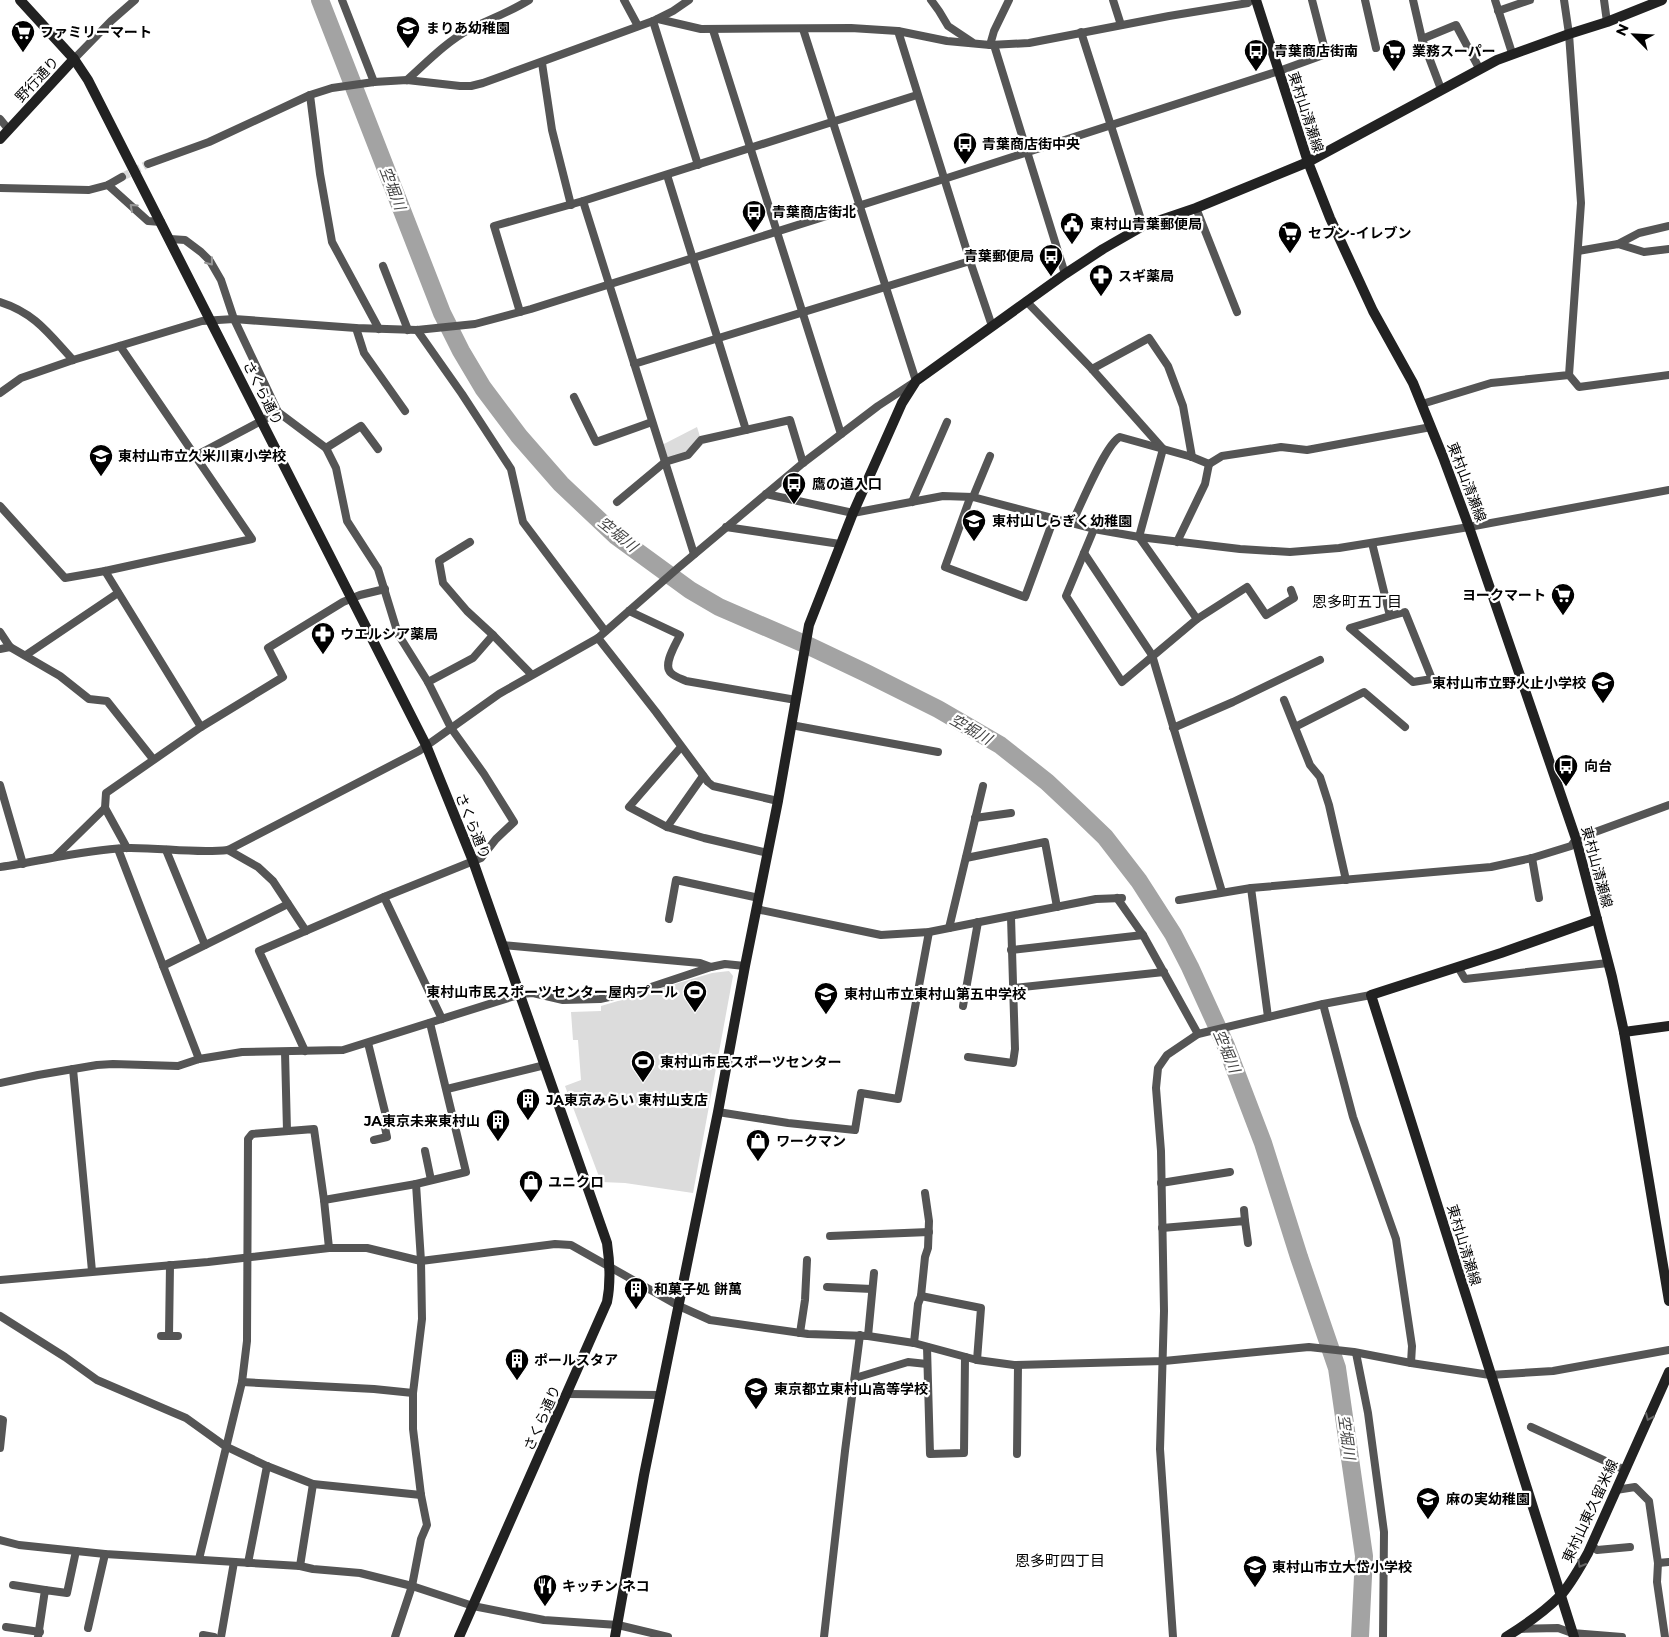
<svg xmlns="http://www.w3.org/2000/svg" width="1669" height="1637" viewBox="0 0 1669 1637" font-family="Montserrat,'Noto Sans JP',sans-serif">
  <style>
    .green { fill: #dcdcdc }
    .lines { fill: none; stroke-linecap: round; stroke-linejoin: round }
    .river { stroke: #a3a3a3; stroke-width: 18 }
    .street-tunnel { stroke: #d9d9d9; stroke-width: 8; stroke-dasharray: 8 4; stroke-linecap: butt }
    .street { stroke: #555; stroke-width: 8 }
    .secondary { stroke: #222; stroke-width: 10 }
    .oneway { stroke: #999 }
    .oneway2 { stroke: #646464 }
    .labels { text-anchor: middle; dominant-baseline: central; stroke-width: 4.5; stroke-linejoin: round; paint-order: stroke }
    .poi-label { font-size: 14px; font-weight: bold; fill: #000; stroke: #fff; text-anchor: start }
    .street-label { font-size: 14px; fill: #000; stroke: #fff }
    .water-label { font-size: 15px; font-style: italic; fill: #444; stroke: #fff }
    .neighbourhood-label { font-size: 15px; fill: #000; stroke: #fff }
  </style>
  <rect width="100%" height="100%" fill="#fff"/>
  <g class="green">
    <polygon points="697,427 701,440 688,455 665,462 660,446"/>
    <polygon points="729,971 733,976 693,1193 625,1183 601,1182 565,1086 581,1080 578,1040 573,1040 571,1012 601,1011 601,1006 712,973"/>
  </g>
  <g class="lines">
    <polyline class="river" points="320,0 442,313 461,351 483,388 519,436 561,484 616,536 690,590 719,607 807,645 866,673 938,709 1000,745 1047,782 1079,812 1105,837 1139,881 1173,934 1190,967 1226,1046 1263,1143 1299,1257 1337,1368 1364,1556 1360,1637"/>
    <polyline class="street-tunnel" points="122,177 148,164"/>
    <g class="street">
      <polyline points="342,0 374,82"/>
      <polyline points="624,0 638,26"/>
      <polyline points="931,0 939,11 948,26 972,42"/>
      <polyline points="1113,0 1121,25"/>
      <polyline points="1365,0 1376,48"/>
      <polyline points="1413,0 1422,39"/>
      <polyline points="1495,0 1512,53"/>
      <polyline points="1604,0 1607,22"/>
      <polyline points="1498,11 1530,0"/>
      <polyline points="658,19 701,29 851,28 898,31 947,41 990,45 1029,43 1169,16 1248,3 1251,0"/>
      <polyline points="653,21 698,165"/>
      <polyline points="713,30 841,434"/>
      <polyline points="898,31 970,261 992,326"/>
      <polyline points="1081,32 1143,226"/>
      <polyline points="990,45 994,31 1009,0"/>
      <polyline points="994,45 1065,274"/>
      <polyline points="74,59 111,21 135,0"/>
      <polyline points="542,63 552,130 571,205"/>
      <path d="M407 80C427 62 446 42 470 29 490 19 510 12 529 0"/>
      <polyline points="1441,89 1422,39 1456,25 1479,68"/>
      <polyline points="310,95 320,174 332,242 379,329"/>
      <polyline points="0,119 9,130"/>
      <polyline points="148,164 209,142 310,95 332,88 374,82 407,80 460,86 471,86 483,83 653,21 673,11 689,0"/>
      <polyline points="667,175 746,430"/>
      <polyline points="108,185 148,221 161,222"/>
      <polyline points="0,188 89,190 108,185 122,177"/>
      <polyline points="583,201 694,554"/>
      <polyline points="1196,208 1237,312"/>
      <polyline points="170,239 185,240 201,252 210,261 221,280 234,319 278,412 326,448 336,468 347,521 378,569 398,634 428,682 451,728 484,774 514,822 496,839 481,858 384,897 259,951 305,1051"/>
      <polyline points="1618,244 1639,233 1669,226"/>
      <polyline points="1578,251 1618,244 1644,252 1669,249"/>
      <polyline points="383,266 408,330"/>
      <polyline points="1026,301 1092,369 1163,449 1139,537 1197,619"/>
      <path d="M0 302C35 313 49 334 73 360"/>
      <polyline points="520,312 494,226 583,201 917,95"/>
      <polyline points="356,328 364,353 405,411"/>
      <polyline points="417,330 462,394 511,469 523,522 605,631"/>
      <polyline points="634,364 970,261"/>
      <polyline points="1092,369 1149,338 1168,366 1183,406 1192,457"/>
      <polyline points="1569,375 1579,387 1669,375"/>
      <polyline points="0,393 21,378 73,360 202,321 234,319 356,328 417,330 475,324 531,309 944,179 1279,71 1326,54 1312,0"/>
      <polyline points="574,397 596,442 652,422"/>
      <polyline points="1422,404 1491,383 1569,375 1581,203 1569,34 1564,0"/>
      <polyline points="326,448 361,426 378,449"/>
      <polyline points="195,456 278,412"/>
      <polyline points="1209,464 1222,456 1281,447 1307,450 1431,427"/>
      <polyline points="766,494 853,513 943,496 973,497 1094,529 1139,537 1240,549 1290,552 1339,548 1469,527 1669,490"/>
      <polyline points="973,497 990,456"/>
      <polyline points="970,498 945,567 1025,597 1054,518"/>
      <polyline points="617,502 665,462 688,455 701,440 790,420 803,463"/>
      <polyline points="912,502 947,422"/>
      <polyline points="0,506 65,578 105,571 252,539 120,346"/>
      <path d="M1072 523C1080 507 1106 443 1120 437L1192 457 1209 464"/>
      <polyline points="726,527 840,544"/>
      <polyline points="1094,529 1066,596 1122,682 1197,619 1247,587 1266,615 1294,598 1291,590"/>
      <polyline points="470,542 439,561 443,583 467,611 493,635 531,674"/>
      <polyline points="1177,542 1205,484 1209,464"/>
      <polyline points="1372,543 1390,616 1405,612 1432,679 1413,682 1350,628 1390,616"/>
      <polyline points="1084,553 1152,655 1222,892"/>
      <polyline points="105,571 201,727"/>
      <path d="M629 611 680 635C676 644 662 665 671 673 675 677 682 679 686 681L796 700"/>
      <polyline points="0,632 10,647 60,676 89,699 107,701 153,759"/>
      <polyline points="598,638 656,712 708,782 713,786 778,801"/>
      <polyline points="0,649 10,647"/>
      <polyline points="26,655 118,593"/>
      <polyline points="428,682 473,658 493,635"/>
      <polyline points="1284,700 1310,765 1320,777 1329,805 1346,880"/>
      <polyline points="791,725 938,752"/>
      <polyline points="1295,727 1364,692 1405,727"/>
      <polyline points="1173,728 1233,702 1320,660"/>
      <polyline points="681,747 629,807 667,827 704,838 768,853"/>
      <polyline points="0,785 23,864"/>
      <polyline points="975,818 1011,813"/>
      <polyline points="667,827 703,776"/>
      <polyline points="127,848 105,808 106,793 201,727 283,677 268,648 343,602 360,595 385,589"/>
      <polyline points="118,849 199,1059"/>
      <polyline points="166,850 205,945"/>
      <polyline points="228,850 258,867 273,881 306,931"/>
      <polyline points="56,856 105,808"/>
      <polyline points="966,858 1045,842 1057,907"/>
      <polyline points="1532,858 1539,898"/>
      <path d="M0 867C42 861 83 850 125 848 160 847 194 854 228 850L419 751 499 694 598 638 678 568 803 463 878 406 916 381 803 29"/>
      <polyline points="1251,888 1268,1017"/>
      <polyline points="384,897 442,1019"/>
      <polyline points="1117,898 1143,935 1198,1034"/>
      <polyline points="1179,900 1251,888 1491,867 1532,858 1571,846 1576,839 1669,805"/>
      <polyline points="756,909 881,935 929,932 1076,903 1096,899 1122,898"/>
      <polyline points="669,919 676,880 759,898"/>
      <polyline points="949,928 983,786"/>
      <polyline points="502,945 700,963 711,967"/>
      <polyline points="1011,950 1143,935"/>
      <polyline points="163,966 288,904"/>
      <polyline points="1458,967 1465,979 1608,963"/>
      <polyline points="1013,988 1164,972"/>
      <polyline points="1323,1004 1353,1117 1396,1239 1412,1346 1411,1363"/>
      <polyline points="963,1006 978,922"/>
      <polyline points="368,1043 386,1116 384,1123 387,1137 374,1140"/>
      <polyline points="285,1052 287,1131"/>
      <polyline points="968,1057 1013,1063 1015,1049 1011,917"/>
      <polyline points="73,1069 92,1271"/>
      <polyline points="0,1083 38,1075 97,1065 113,1064 178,1066 199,1059 242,1052 343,1050 521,994 533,993 563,1000 600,999 645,989 711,967 725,964 745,966"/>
      <polyline points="447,1089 545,1065"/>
      <polyline points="718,1112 788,1123 855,1130 861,1093 898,1099 929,932"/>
      <polyline points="425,1151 431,1180"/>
      <polyline points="1161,1183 1230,1172"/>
      <polyline points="324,1200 416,1184 466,1172 430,1023"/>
      <polyline points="1244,1210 1245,1221"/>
      <polyline points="1162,1228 1245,1221 1248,1243"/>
      <polyline points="830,1236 929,1232"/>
      <polyline points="0,1280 208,1262 329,1248 367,1248 421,1261 555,1244 571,1245 679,1306 710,1320 808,1334 868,1336 914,1343 977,1360 1014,1365 1164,1361 1309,1347 1354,1352 1411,1363 1490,1375 1553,1371 1669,1350"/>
      <polyline points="827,1287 872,1289"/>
      <polyline points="921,1296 981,1308 977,1360"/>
      <polyline points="0,1316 65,1357 97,1380 186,1418 225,1446 267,1466 313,1484 421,1495"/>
      <polyline points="800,1333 805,1300 807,1260"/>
      <polyline points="161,1336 178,1336"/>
      <polyline points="169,1336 170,1265"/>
      <polyline points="868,1336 874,1273"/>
      <polyline points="914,1343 918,1304 921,1296 925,1257 928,1248 929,1221 925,1193"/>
      <polyline points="927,1347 930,1454 964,1453 965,1357"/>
      <polyline points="1356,1353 1368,1413 1384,1532 1383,1637"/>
      <polyline points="855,1378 908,1362 927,1364"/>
      <polyline points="242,1382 374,1389 413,1393"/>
      <polyline points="568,1394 660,1395"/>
      <polyline points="0,1419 3,1420 0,1448"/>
      <polyline points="1531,1427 1625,1470"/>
      <polyline points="1017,1454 1018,1365"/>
      <polyline points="1616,1490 1635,1487 1649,1501 1658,1563 1657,1582 1665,1637"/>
      <polyline points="0,1540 19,1545 105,1554 300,1566 313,1569 360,1573 412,1586 473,1606 544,1620 618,1625 668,1637"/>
      <polyline points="1591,1545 1597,1550 1630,1547"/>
      <polyline points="199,1559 242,1382 247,1341 248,1139 252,1134 314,1129 324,1200 329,1248"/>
      <polyline points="248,1563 267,1466"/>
      <polyline points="1658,1563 1669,1562"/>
      <polyline points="300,1566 313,1484"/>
      <polyline points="13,1585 45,1590"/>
      <polyline points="6,1627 40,1632"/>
      <polyline points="88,1628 105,1554"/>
      <polyline points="1518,1629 1558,1628 1572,1633 1622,1637"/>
      <polyline points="38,1637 45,1590 67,1593 76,1551"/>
      <polyline points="203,1637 203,1635 214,1637"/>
      <polyline points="221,1637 234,1562"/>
      <polyline points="395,1637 412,1586 421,1539 427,1525 421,1495 413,1429 413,1393 422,1319 421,1261 416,1184"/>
      <polyline points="824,1637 845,1451 860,1335"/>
      <polyline points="1173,1637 1160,1449 1164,1311 1161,1151 1156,1088 1158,1068 1167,1055 1198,1034 1323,1004 1371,995"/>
    </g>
    <g class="secondary">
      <path d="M20 0 74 59 88 80 426 745 473 861 607 1243C610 1264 611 1282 607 1302L459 1637"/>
      <polyline points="1256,0 1308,162 1330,218 1373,311 1413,383 1443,457 1469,527 1576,839 1612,977 1624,1032 1669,1301"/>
      <polyline points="0,139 74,59"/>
      <polyline points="1624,1032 1669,1026"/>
      <polyline points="615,1637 644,1475 718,1112 745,966 778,801 809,625 853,513 902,403 916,381 1065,274 1103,249 1143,226 1196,208 1308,162 1497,60 1569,34 1607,22 1662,0"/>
      <path d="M1506 1637C1522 1627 1546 1610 1560 1596 1571 1584 1580 1567 1588 1553L1669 1372"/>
      <polyline points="1574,1637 1371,995 1501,953 1597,919"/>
    </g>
  </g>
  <defs><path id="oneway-chevron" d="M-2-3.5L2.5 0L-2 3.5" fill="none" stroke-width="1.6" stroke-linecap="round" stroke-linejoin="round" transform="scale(1.25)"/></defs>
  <g class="oneway">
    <use href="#oneway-chevron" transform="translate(133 207) rotate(-138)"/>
    <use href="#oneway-chevron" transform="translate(210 262) rotate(52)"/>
  </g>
  <g class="oneway2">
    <use href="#oneway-chevron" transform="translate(1649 1417) rotate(114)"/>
    <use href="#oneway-chevron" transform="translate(1581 1564) rotate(120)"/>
  </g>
  <defs>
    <g id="school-pin" transform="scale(1.25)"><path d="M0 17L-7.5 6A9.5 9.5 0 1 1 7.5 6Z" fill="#000" stroke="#fff"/><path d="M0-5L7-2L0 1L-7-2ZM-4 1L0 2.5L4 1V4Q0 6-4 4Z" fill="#fff"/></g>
    <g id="supermarket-pin" transform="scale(1.25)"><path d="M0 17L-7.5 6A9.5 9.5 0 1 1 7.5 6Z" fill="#000" stroke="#fff"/><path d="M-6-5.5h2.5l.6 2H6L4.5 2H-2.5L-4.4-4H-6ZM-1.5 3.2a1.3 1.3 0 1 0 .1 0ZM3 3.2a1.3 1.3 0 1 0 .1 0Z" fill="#fff"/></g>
    <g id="bus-pin" transform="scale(1.25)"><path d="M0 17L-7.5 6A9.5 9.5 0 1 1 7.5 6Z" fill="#000" stroke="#fff"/><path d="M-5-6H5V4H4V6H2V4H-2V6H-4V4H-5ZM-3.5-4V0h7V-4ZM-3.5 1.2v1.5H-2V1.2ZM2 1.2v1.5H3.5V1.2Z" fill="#fff"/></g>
    <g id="civic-pin" transform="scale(1.25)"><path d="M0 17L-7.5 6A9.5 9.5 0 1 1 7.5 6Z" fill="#000" stroke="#fff"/><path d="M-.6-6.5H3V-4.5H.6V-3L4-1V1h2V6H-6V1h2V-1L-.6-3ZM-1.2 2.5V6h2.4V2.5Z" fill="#fff"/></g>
    <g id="pharmacy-pin" transform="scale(1.25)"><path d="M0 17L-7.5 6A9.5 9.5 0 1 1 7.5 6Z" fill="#000" stroke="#fff"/><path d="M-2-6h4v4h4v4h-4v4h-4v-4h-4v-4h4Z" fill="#fff"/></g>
    <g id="stadium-pin" transform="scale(1.25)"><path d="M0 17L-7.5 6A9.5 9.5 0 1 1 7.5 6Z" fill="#000" stroke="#fff"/><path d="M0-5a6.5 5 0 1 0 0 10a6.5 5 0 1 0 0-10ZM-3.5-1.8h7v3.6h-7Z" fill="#fff"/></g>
    <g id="building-pin" transform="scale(1.25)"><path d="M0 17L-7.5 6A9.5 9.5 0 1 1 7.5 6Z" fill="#000" stroke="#fff"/><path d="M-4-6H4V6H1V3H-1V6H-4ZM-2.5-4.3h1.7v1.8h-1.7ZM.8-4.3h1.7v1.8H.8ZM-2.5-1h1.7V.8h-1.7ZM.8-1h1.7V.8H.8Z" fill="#fff"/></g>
    <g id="shop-pin" transform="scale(1.25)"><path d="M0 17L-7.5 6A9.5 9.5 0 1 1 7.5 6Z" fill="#000" stroke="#fff"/><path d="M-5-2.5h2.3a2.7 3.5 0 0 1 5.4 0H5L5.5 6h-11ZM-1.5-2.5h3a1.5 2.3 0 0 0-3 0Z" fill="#fff"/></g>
    <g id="restaurant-pin" transform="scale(1.25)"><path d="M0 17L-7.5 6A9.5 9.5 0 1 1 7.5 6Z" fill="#000" stroke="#fff"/><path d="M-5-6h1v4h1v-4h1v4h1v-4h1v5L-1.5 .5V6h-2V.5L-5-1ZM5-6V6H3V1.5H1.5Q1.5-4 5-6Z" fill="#fff"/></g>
  </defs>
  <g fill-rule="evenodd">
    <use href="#school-pin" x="408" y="28"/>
    <use href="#supermarket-pin" x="23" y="32"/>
    <use href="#bus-pin" x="1256" y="51"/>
    <use href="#supermarket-pin" x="1394" y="51"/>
    <use href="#bus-pin" x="965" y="144"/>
    <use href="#bus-pin" x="754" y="212"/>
    <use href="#civic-pin" x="1072" y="224"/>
    <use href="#supermarket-pin" x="1290" y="233"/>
    <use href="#bus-pin" x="1051" y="256"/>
    <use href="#pharmacy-pin" x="1101" y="276"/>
    <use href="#school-pin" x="101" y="456"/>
    <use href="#bus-pin" x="794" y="484"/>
    <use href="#school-pin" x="974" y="521"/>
    <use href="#supermarket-pin" x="1563" y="595"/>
    <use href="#pharmacy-pin" x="323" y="634"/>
    <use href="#school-pin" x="1603" y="683"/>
    <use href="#bus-pin" x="1566" y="766"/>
    <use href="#stadium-pin" x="695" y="992"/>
    <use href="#school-pin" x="826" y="994"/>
    <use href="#stadium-pin" x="643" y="1062"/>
    <use href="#building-pin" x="528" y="1100"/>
    <use href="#building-pin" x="498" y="1121"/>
    <use href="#shop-pin" x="758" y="1141"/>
    <use href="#shop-pin" x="531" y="1182"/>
    <use href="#building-pin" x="636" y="1289"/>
    <use href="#building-pin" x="517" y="1360"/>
    <use href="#school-pin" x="756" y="1389"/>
    <use href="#school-pin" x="1428" y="1499"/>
    <use href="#school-pin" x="1255" y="1567"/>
    <use href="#restaurant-pin" x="545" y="1586"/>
  </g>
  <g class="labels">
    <g class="poi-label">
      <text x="426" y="28">まりあ幼稚園</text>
      <text x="40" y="32">ファミリーマート</text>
      <text x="1274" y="51">青葉商店街南</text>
      <text x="1412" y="51">業務スーパー</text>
      <text x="982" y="144">青葉商店街中央</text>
      <text x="772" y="212">青葉商店街北</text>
      <text x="1090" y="224">東村山青葉郵便局</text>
      <text x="1308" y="233">セブン-イレブン</text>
      <text x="1034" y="256" text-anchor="end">青葉郵便局</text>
      <text x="1118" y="276">スギ薬局</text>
      <text x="118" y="456">東村山市立久米川東小学校</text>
      <text x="812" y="484">鷹の道入口</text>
      <text x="992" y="521">東村山しらぎく幼稚園</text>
      <text x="1546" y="595" text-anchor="end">ヨークマート</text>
      <text x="340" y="634">ウエルシア薬局</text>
      <text x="1586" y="683" text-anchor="end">東村山市立野火止小学校</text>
      <text x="1584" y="766">向台</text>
      <text x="678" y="992" text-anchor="end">東村山市民スポーツセンター屋内プール</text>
      <text x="844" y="994">東村山市立東村山第五中学校</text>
      <text x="660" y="1062">東村山市民スポーツセンター</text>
      <text x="546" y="1100">JA東京みらい 東村山支店</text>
      <text x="480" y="1121" text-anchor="end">JA東京未来東村山</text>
      <text x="776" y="1141">ワークマン</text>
      <text x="548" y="1182">ユニクロ</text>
      <text x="654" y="1289">和菓子処 餅萬</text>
      <text x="534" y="1360">ポールスタア</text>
      <text x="774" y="1389">東京都立東村山高等学校</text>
      <text x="1446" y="1499">麻の実幼稚園</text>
      <text x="1272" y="1567">東村山市立大岱小学校</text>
      <text x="562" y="1586">キッチン ネコ</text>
    </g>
    <g class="street-label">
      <text transform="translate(37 79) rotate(-47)">野行通り</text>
      <text transform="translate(1306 112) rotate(72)">東村山清瀬線</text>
      <text transform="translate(263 393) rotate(63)">さくら通り</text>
      <text transform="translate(1467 482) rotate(69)">東村山清瀬線</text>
      <text transform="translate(473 826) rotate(68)">さくら通り</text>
      <text transform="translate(1597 867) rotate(75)">東村山清瀬線</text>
      <text transform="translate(1464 1245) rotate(73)">東村山清瀬線</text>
      <text transform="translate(542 1418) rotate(-66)">さくら通り</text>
      <text transform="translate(1590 1511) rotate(-65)">東村山東久留米線</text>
    </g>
    <g class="water-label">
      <text transform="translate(393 188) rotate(69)">空堀川</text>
      <text transform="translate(618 534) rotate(39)">空堀川</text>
      <text transform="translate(971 729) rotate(30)">空堀川</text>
      <text transform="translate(1227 1051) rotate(67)">空堀川</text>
      <text transform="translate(1347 1437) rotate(82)">空堀川</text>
    </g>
    <g class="neighbourhood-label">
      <text x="1357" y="601">恩多町五丁目</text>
      <text x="1060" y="1560">恩多町四丁目</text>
    </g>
  </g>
  <g transform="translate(1634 35) rotate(294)" stroke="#ffffff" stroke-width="4" paint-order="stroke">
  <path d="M0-4L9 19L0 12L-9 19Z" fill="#000000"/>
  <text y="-8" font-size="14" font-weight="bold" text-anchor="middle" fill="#000000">N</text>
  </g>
</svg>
